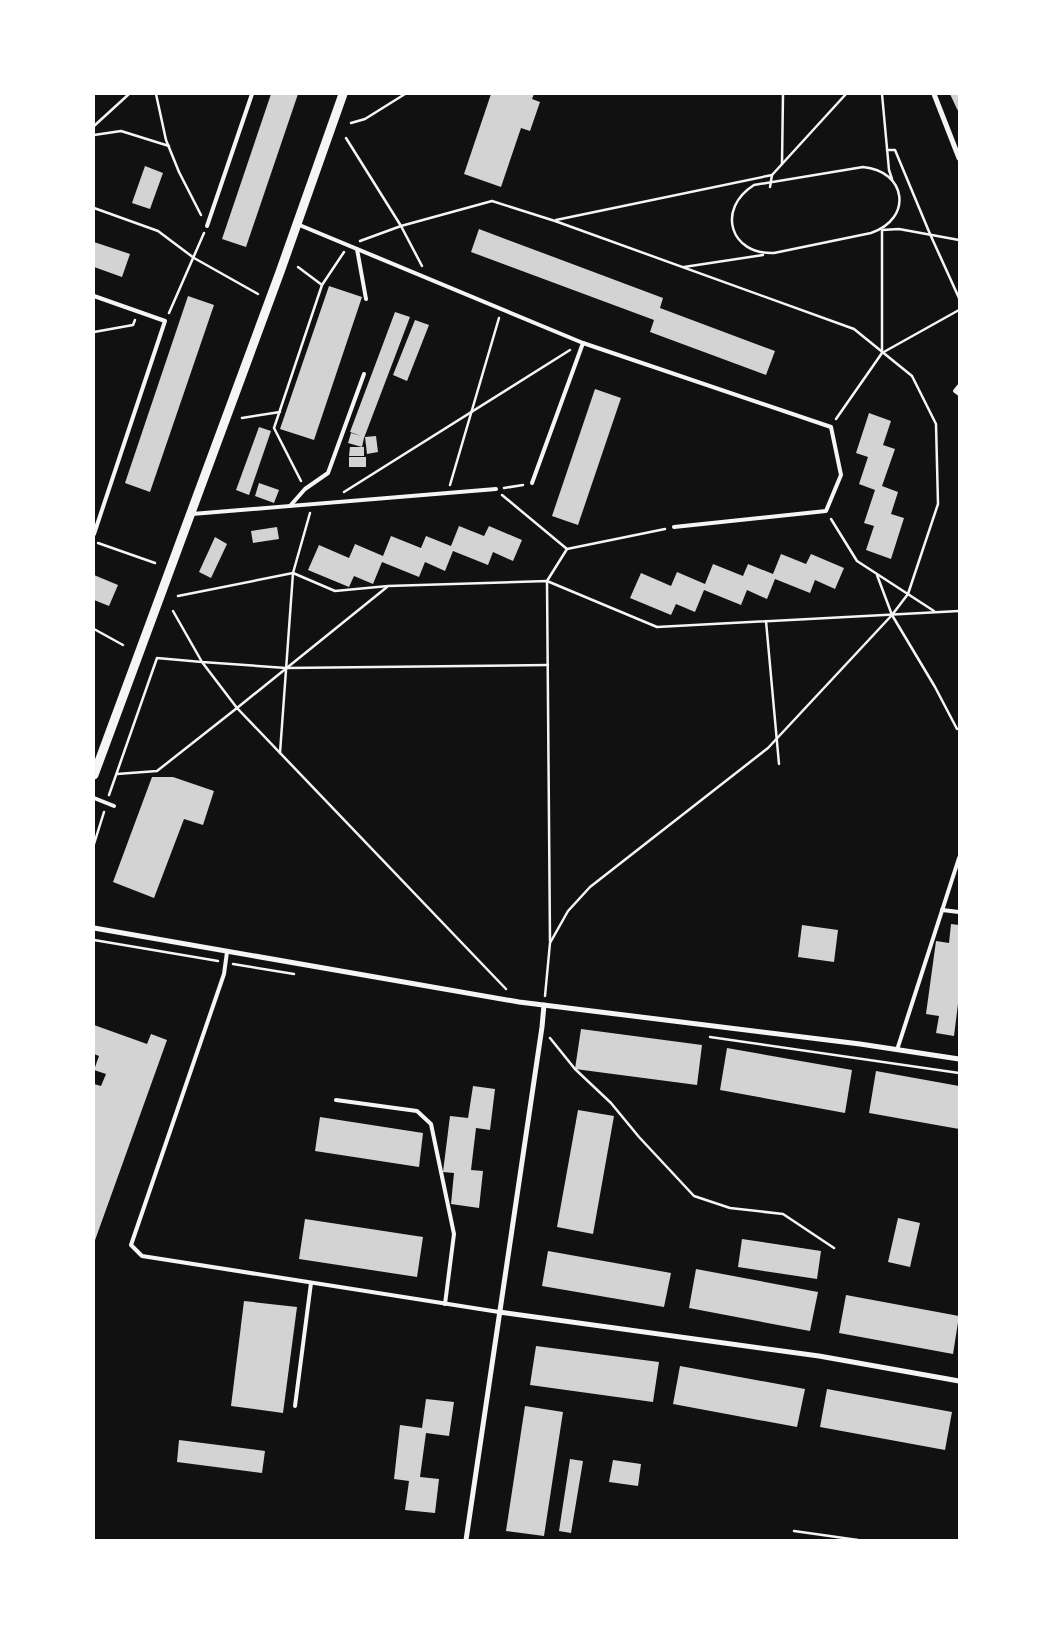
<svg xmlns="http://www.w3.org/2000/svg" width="1053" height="1634" viewBox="0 0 1053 1634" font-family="'PT Sans Narrow',sans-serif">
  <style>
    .building { fill: #d3d3d3 }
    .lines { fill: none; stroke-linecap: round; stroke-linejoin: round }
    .path { stroke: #f5f5f5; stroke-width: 2.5 }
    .service { stroke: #f5f5f5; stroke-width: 4 }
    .minor { stroke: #f5f5f5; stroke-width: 5 }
    .tertiary { stroke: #f5f5f5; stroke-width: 9 }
  </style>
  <rect width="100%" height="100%" fill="#111"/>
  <g class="building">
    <polygon points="271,94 298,94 246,247 222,239"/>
    <polygon points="491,94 534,94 532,99 540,102 530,131 521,128 501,187 464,174"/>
    <polygon points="950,94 959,94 959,112 957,109"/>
    <polygon points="145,166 163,173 150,209 132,203"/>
    <polygon points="479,229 663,298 660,308 775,351 766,375 650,332 654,320 471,252"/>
    <polygon points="94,242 130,254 122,277 94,267"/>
    <polygon points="329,286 362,297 314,440 280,429"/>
    <polygon points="188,296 214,305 150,492 125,483"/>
    <polygon points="395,312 410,317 364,438 362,447 348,443 351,433 361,436 350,432"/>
    <polygon points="415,320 429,325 407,381 393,375"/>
    <polygon points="595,389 621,398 578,525 552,516"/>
    <polygon points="869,413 891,421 883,445 895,449 882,486 898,492 891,514 904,518 891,559 866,550 874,526 864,523 875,490 859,484 868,457 856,453"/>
    <polygon points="259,427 271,431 249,495 236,490"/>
    <polygon points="376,436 378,452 367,454 365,437"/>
    <polygon points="350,447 364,447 364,456 349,456"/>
    <rect x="349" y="457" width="17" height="10"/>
    <polygon points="259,483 279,490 274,503 255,496"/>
    <polygon points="459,526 484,536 489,526 522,540 513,561 493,552 488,565 453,551 445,571 425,562 419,577 382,562 373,584 354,576 349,587 308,570 319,545 349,558 355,544 383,556 391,536 421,548 426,536 451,546"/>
    <polygon points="277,527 279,539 253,543 251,531"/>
    <polygon points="215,537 227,544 211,578 199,572"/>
    <polygon points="781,554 806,564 811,554 844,568 835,589 815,580 810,593 775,579 767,599 747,590 741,605 704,590 695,612 676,604 671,615 630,598 641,573 671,586 677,572 705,584 713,564 743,576 748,564 773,574"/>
    <polygon points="94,575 118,585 109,606 94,600"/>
    <polygon points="152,777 173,777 214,791 203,825 184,819 154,898 113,882"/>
    <polygon points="951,924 959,925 959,996 954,1036 936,1033 939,1016 926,1014 936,941 949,943"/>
    <polygon points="802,925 838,930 834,962 798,957"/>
    <polygon points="94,1025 147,1044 151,1034 167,1040 94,1243 94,1084 101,1086 106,1074 94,1070 99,1056 94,1054"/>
    <polygon points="581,1029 702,1045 697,1085 575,1069"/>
    <polygon points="727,1048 852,1070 845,1113 720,1090"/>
    <polygon points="876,1071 959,1086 959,1129 869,1113"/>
    <polygon points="473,1086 495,1089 490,1130 476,1128 471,1170 483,1171 479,1208 451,1204 454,1173 443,1172 450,1116 468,1118"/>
    <polygon points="578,1110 614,1116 593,1234 557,1227"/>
    <polygon points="320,1117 423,1133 419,1167 315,1151"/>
    <polygon points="898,1218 920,1223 910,1267 888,1262"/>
    <polygon points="305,1219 423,1237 417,1277 299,1259"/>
    <polygon points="742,1239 821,1251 817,1279 738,1267"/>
    <polygon points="548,1251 671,1273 664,1307 542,1286"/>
    <polygon points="696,1269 818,1292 810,1331 689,1308"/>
    <polygon points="846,1295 959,1316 953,1354 839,1333"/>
    <polygon points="244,1301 297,1307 283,1413 231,1406"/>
    <polygon points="536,1346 659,1362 653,1402 530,1385"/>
    <polygon points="680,1366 805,1389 797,1427 673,1404"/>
    <polygon points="827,1389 952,1412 945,1450 820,1427"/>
    <polygon points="426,1399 454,1402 449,1436 426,1433 420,1477 439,1479 435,1513 405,1510 409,1481 394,1479 400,1425 422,1428"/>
    <polygon points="525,1406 563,1412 544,1536 506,1531"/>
    <polygon points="179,1440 265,1451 262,1473 177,1462"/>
    <polygon points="570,1459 583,1461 571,1533 559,1531"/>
    <polygon points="613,1460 641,1464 638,1486 609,1482"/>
  </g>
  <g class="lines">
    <g class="path">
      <polyline points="156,94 166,140 179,172 201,215"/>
      <polyline points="882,94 889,170 892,179"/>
      <polyline points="351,123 365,119 405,94"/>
      <polyline points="94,126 129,94"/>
      <polyline points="94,135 121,131 169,146"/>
      <polyline points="346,138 401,226 422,266"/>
      <polyline points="887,150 895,150 930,234 959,298"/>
      <polyline points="782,164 783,94"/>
      <path d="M863 167C907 171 913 219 871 233L774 253C730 255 716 209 754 185Z"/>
      <polyline points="770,187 772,175"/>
      <polyline points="94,208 158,231 194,258 258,294"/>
      <polyline points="556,220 772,175 846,94"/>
      <polyline points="360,241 401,226 492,201 555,221 854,329 912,376 936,424 938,504 908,594 892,615 768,748 590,887 568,911 550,943 545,996"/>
      <polyline points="298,267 322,285 274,428 301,481"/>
      <polyline points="684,267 763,255"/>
      <polyline points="322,285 344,252"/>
      <polyline points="169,313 204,233"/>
      <polyline points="94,332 133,325 135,320"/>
      <polyline points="882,352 882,230 899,229 959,240"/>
      <polyline points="242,418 280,412"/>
      <polyline points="836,419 882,353 959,310"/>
      <polyline points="450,485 499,318"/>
      <polyline points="504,488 523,485"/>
      <polyline points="344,492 570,350"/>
      <polyline points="502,495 567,549 665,529"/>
      <polyline points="831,519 857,561 934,611"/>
      <polyline points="98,543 155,563"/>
      <polyline points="877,575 892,615 935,687 957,729"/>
      <polyline points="178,596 293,573 335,591 388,586 547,581 657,627 959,611"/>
      <polyline points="173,611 202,662 286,668 548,665"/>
      <polyline points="766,621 779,764"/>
      <polyline points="94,629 123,645"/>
      <polyline points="280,753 293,573 310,513"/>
      <polyline points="117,774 157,771 237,708 387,587"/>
      <polyline points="109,795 157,658 202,662 237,708 506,989"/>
      <polyline points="94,844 104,812"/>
      <polyline points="94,940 218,961"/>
      <polyline points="550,941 547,581 567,549"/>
      <polyline points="233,964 294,974"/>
      <polyline points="710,1037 959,1073"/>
      <polyline points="550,1038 575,1069 611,1103 639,1137 694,1196 730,1208 783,1214 834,1248"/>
      <polyline points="794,1531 858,1540"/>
    </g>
    <g class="service">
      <polyline points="297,224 583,343 831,427 841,475 826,511 674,527"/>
      <polyline points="207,226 252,94"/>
      <polyline points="357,249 366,299"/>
      <polyline points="94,296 165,321 94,534"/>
      <polyline points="959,386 955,391 959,394"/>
      <polyline points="532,483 583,343"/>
      <polyline points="290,506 305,489 328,473 364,374"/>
      <polyline points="192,514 496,489"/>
      <polyline points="94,798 114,806"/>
      <polyline points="942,910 959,912"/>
      <polyline points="227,952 224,974 131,1245 142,1256 499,1312"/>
      <polyline points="897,1050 959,858"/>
      <polyline points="336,1100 417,1111 431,1124 454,1234 445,1304"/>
      <polyline points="295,1406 311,1283"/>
    </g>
    <g class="minor">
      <polyline points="934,94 959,158"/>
      <polyline points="94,928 519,1002 860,1044 959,1059"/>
      <polyline points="499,1312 819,1356 959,1381"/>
      <polyline points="466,1540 542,1027 544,1005"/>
    </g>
    <polyline class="tertiary" points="94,775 280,272 343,94"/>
  </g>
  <rect width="1053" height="1634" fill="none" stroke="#ffffff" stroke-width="190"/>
</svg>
